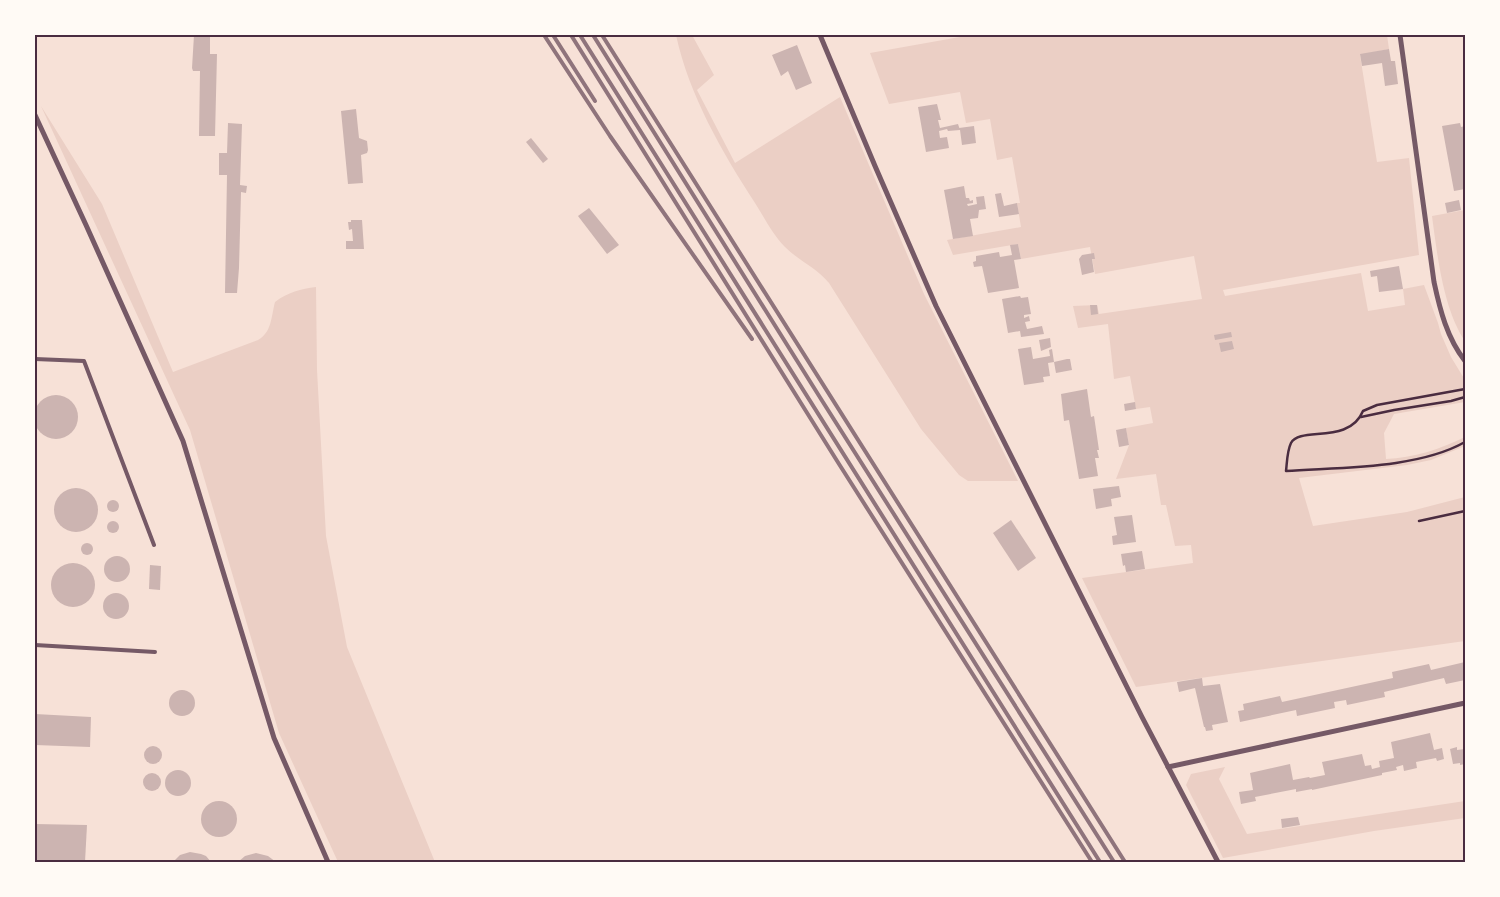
<svg xmlns="http://www.w3.org/2000/svg" width="1500" height="897" viewBox="0 0 1500 897" font-family="Figtree,sans-serif">
  <style>
    .green { fill: #ebcfc5 }
    .building { fill: #ccb4b1 }
    .lines { fill: none; stroke-linecap: round; stroke-linejoin: round }
    .path { stroke: #4a2c40; stroke-width: 2.5 }
    .service { stroke: #755966; stroke-width: 4 }
    .minor { stroke: #755966; stroke-width: 5 }
    .rail { stroke: #8f747c; stroke-width: 4 }
    .neatline { fill: none; stroke: #4a2c40; stroke-width: 2 }
  </style>
  <rect width="100%" height="100%" fill="#f7e1d7"/>
  <g class="green">
    <path d="M676 35H692L714 75 697 90 735 163 840 97 924 294 1018 481H968L959 475 921 429 829 283C817 268 799 261 785 247 773 235 764 217 755 203 722 152 689 95 676 35Z"/>
    <path d="M971 35H1387L1389 49 1360 55 1377 162 1409 158 1419 255 1223 290 1225 296 1361 273 1368 311 1405 305 1403 289 1424 285 1438 323 1441 334 1451 357 1465 380V402L1394 414 1384 433 1386 459C1413 458 1441 449 1465 437V446L1431 460 1407 465 1299 478 1313 526 1407 512 1465 497V641L1136 687 1082 578 1193 563 1191 545 1175 546 1166 505H1161L1156 474 1116 479 1129 445 1126 428 1153 423 1150 407 1136 409 1130 376 1114 379 1108 324 1078 328 1073 306 1097 305 1099 314 1202 299 1194 256 1095 274 1090 247 1021 259 1018 244 953 255 947 240 1021 227 1017 203H1020L1012 157 997 160 990 119 966 123 960 92 889 104 870 53Z"/>
    <path d="M41 106 102 204 173 372 258 340C272 332 271 317 275 302 288 292 301 289 316 287L317 370 326 536 347 647 435 862H338L279 733 190 430Z"/>
    <path d="M1465 210V341C1443 309 1437 253 1432 216Z"/>
    <polygon points="1225,767 1219,779 1247,834 1465,801 1465,818 1374,831 1223,858 1186,785 1191,774"/>
  </g>
  <g class="building">
    <polygon points="194,35 210,35 210,54 217,54 215,136 199,136 200,71 193,71 192,68"/>
    <polygon points="797,45 812,83 796,90 788,71 781,76 772,55"/>
    <polygon points="1389,49 1391,61 1395,61 1398,84 1385,86 1382,63 1362,66 1360,54"/>
    <polygon points="937,104 941,120 938,120 940,128 958,124 960,130 959,128 974,126 976,143 962,145 960,130 948,131 947,129 939,131 940,138 947,137 949,148 926,152 918,107"/>
    <polygon points="356,109 359,138 367,141 368,150 367,153 361,155 363,183 348,184 341,111"/>
    <polygon points="228,123 242,124 240,185 247,186 246,193 241,192 239,268 237,293 225,293 227,175 219,175 219,153 227,153"/>
    <polygon points="1460,123 1461,127 1465,126 1465,189 1454,191 1442,126"/>
    <polygon points="531,138 548,159 543,163 526,142"/>
    <polygon points="964,186 966,198 969,198 970,201 973,200 973,203 967,204 968,206 977,204 976,197 984,196 986,209 979,210 978,218 970,219 973,236 953,239 944,190"/>
    <polygon points="1001,193 1004,206 1017,203 1019,214 999,217 995,194"/>
    <polygon points="1459,200 1461,210 1447,213 1445,203"/>
    <polygon points="589,208 619,245 607,254 578,216"/>
    <polygon points="351,220 362,220 364,249 346,249 346,241 353,241 352,229 349,230 348,222 351,222"/>
    <polygon points="1018,244 1021,259 1014,260 1019,288 988,293 982,266 974,267 973,262 976,261 976,256 999,252 1000,257 1012,255 1010,245"/>
    <polygon points="1094,253 1095,259 1092,259 1094,272 1082,275 1079,259 1082,255"/>
    <polygon points="1399,266 1403,289 1379,292 1377,276 1371,277 1370,271"/>
    <polygon points="1020,296 1021,298 1028,297 1031,314 1024,315 1024,318 1029,316 1030,321 1025,322 1027,329 1042,326 1044,334 1021,337 1020,331 1008,333 1002,299"/>
    <polygon points="1090,305 1097,305 1098,314 1091,315"/>
    <polygon points="1231,332 1232,337 1215,340 1214,335"/>
    <polygon points="1050,338 1051,347 1041,351 1039,340"/>
    <polygon points="1232,341 1234,349 1221,352 1219,343"/>
    <polygon points="1031,347 1033,359 1050,356 1049,350 1052,349 1054,362 1048,363 1050,376 1043,377 1044,382 1024,385 1018,349"/>
    <polygon points="1067,359 1070,359 1072,370 1056,373 1054,362"/>
    <polygon points="1087,389 1091,417 1094,416 1099,450 1097,450 1099,458 1095,458 1098,476 1079,479 1069,420 1064,421 1061,394"/>
    <circle cx="56" cy="417" r="22"/>
    <polygon points="1135,402 1136,409 1125,411 1124,404"/>
    <polygon points="1126,428 1129,445 1119,447 1116,430"/>
    <polygon points="1119,486 1121,497 1111,499 1112,506 1096,509 1093,489"/>
    <circle cx="76" cy="510" r="22"/>
    <circle cx="113" cy="506" r="6"/>
    <polygon points="1132,515 1136,542 1113,545 1112,536 1117,535 1114,517"/>
    <polygon points="1011,520 1036,558 1018,571 993,533"/>
    <circle cx="113" cy="527" r="6"/>
    <circle cx="87" cy="549" r="6"/>
    <polygon points="1142,551 1145,569 1126,572 1125,565 1123,566 1121,554"/>
    <circle cx="117" cy="569" r="13"/>
    <circle cx="73" cy="585" r="22"/>
    <polygon points="150,565 161,566 160,590 149,589"/>
    <circle cx="116" cy="606" r="13"/>
    <polygon points="1465,662 1465,680 1446,684 1444,678 1384,692 1385,697 1347,705 1346,700 1334,702 1335,708 1297,716 1296,710 1240,722 1238,711 1244,710 1243,704 1280,696 1282,702 1393,678 1392,672 1429,664 1431,670"/>
    <polygon points="1202,678 1203,686 1220,684 1228,722 1212,725 1213,730 1206,731 1205,727 1204,727 1195,688 1179,692 1177,682"/>
    <circle cx="182" cy="703" r="13"/>
    <polygon points="35,714 91,717 90,747 35,745"/>
    <polygon points="1430,733 1434,750 1442,748 1444,759 1437,761 1436,758 1416,762 1417,768 1404,771 1403,765 1396,767 1397,770 1382,773 1382,775 1312,790 1312,789 1296,792 1296,789 1255,797 1256,801 1241,804 1239,792 1253,790 1250,773 1290,764 1293,780 1309,777 1310,778 1325,775 1322,762 1362,754 1365,766 1371,765 1372,769 1380,767 1379,761 1394,758 1391,742"/>
    <circle cx="153" cy="755" r="9"/>
    <polygon points="1457,747 1457,750 1465,749 1465,764 1460,765 1460,763 1453,764 1450,749"/>
    <circle cx="178" cy="783" r="13"/>
    <circle cx="152" cy="782" r="9"/>
    <circle cx="219" cy="819" r="18"/>
    <polygon points="1298,817 1300,825 1282,828 1281,819"/>
    <polygon points="35,824 87,825 85,862 35,862"/>
    <polygon points="190,852 201,854 206,856 211,862 173,862 180,855"/>
    <polygon points="256,853 268,856 276,862 238,862 245,856"/>
  </g>
  <g class="lines">
    <g class="path">
      <path d="M1465 389 1377 405 1363 411C1349 445 1300 426 1291 443 1287 451 1287 463 1286 471 1341 467 1417 469 1465 442"/>
      <polyline points="1361,417 1394,410 1451,401 1465,397"/>
      <polyline points="1419,521 1465,511"/>
    </g>
    <g class="service">
      <polyline points="35,359 84,361 154,545"/>
      <polyline points="35,645 155,652"/>
    </g>
    <g class="minor">
      <polyline points="820,35 875,166 936,306 1142,717 1218,862"/>
      <path d="M1400 35 1434 282C1440 310 1447 338 1465 361"/>
      <polyline points="35,115 86,225 183,441 274,738 328,862"/>
      <polyline points="1168,767 1465,703"/>
    </g>
    <g class="rail">
      <polyline points="544,35 610,136 752,339"/>
      <polyline points="553,35 595,101"/>
      <polyline points="571,35 839,464 1092,862"/>
      <polyline points="580,35 1100,862"/>
      <polyline points="593,35 821,399 1114,862"/>
      <polyline points="602,35 1125,862"/>
    </g>
  </g>
  <rect width="1500" height="897" fill="none" stroke="#fffaf5" stroke-width="72"/>
  <rect x="36" y="36" width="1428" height="825" class="neatline"/>
</svg>
